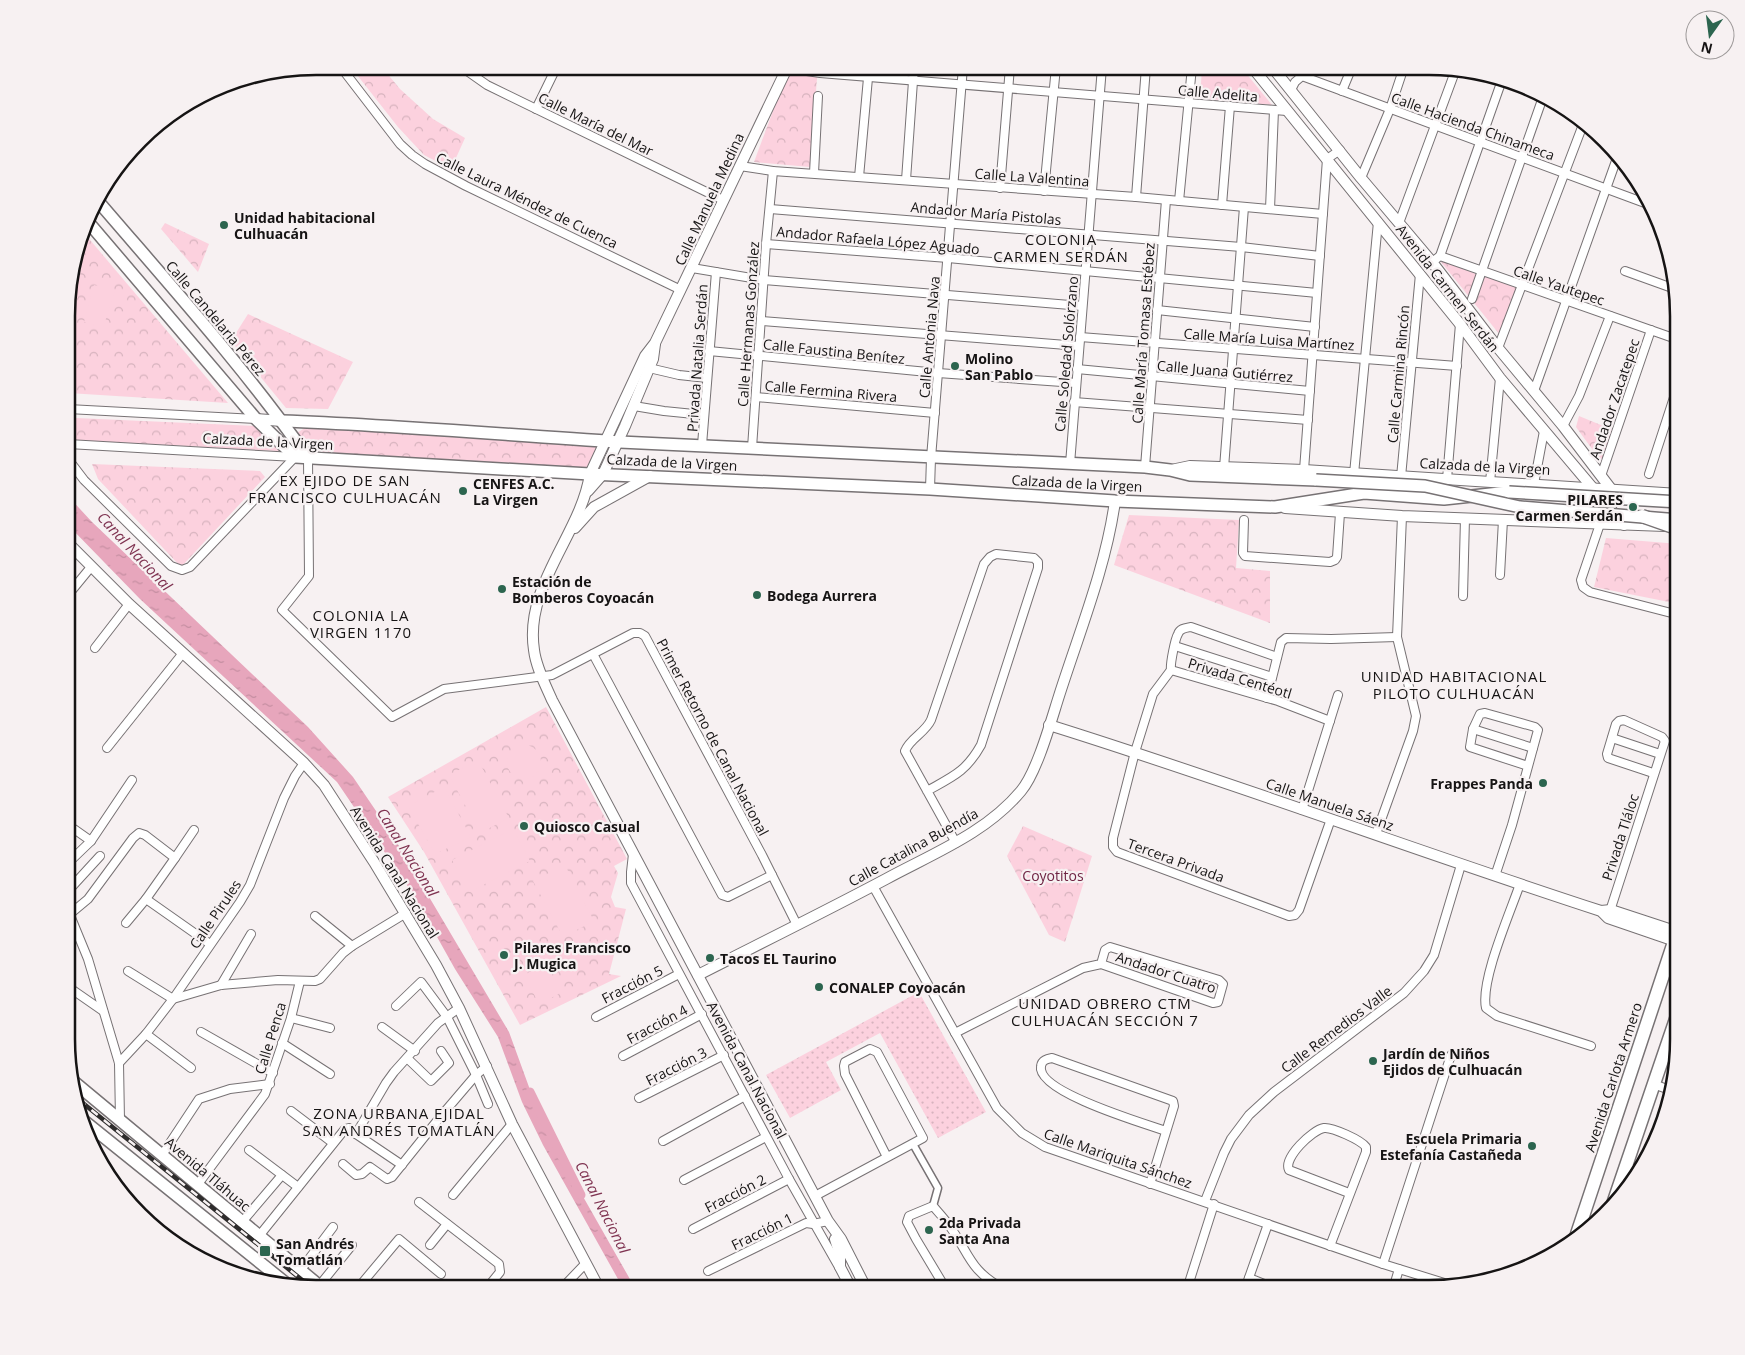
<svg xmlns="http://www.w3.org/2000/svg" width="1745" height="1355" viewBox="0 0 1745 1355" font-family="'Open Sans',sans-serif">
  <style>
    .grass { fill: url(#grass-dots) }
    .park { fill: url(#park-crowns) }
    .pitch { fill: #fcd1de }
    .water { fill: url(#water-ripples) }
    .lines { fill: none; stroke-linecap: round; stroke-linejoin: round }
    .canal { stroke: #e7a6bc; stroke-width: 9 }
    .pedestrian-casing { stroke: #777274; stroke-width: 9 }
    .minor-casing { stroke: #777274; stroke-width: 10 }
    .tertiary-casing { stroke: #777274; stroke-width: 12 }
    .secondary-casing { stroke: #777274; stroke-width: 14 }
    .primary-casing { stroke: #777274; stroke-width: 15 }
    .pedestrian { stroke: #fff; stroke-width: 6 }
    .minor { stroke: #fff; stroke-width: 8 }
    .tertiary { stroke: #fff; stroke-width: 10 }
    .secondary { stroke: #fff; stroke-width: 11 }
    .primary { stroke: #fff; stroke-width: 12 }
    .rail-casing { stroke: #2e2c2c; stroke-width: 4.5 }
    .rail { stroke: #f7f1f2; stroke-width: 2.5; stroke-dasharray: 8; stroke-linecap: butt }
    .secondary-bridge-casing { stroke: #777274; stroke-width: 14; stroke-linecap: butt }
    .primary-bridge-casing { stroke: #777274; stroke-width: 15; stroke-linecap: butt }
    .secondary-bridge { stroke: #fff; stroke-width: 11 }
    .primary-bridge { stroke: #fff; stroke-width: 12 }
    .poi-dot { fill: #2c654f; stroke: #f7f1f2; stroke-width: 2 }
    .labels { text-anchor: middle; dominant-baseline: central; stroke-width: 4.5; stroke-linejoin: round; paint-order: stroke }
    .street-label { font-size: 14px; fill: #161414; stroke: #f7f1f2 }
    .poi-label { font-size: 14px; font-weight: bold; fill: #161414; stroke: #f7f1f2; text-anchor: start }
    .park-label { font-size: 14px; fill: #6f2443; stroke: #f7f1f2 }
    .neighbourhood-label { font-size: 15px; letter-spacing: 1px; fill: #161414; stroke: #f7f1f2 }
    .water-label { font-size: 15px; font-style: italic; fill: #7f3351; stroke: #f7f1f2 }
    .rim { fill: none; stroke: #161414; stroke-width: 2.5 }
  </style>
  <defs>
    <pattern id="grass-dots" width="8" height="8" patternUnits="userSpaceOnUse" patternTransform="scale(1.25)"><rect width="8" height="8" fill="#fcd1de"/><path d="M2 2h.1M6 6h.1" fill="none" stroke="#d7b3be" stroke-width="1.8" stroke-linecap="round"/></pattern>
    <pattern id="park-crowns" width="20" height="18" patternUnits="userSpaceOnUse" patternTransform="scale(1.25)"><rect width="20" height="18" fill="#fcd1de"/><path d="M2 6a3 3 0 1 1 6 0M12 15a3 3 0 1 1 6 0" fill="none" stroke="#d7b3be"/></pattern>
    <pattern id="water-ripples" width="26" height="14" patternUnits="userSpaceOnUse" patternTransform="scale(1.25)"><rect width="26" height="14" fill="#e7a6bc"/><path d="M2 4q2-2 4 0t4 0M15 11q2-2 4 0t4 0" fill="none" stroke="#c58ea1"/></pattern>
  </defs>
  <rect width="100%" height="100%" fill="#f7f1f2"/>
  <polygon class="grass" points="919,992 986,1112 938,1138 880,1033 826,1062 841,1090 790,1118 766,1075"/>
  <g class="park">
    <polygon points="350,66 381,66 400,89 433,119 465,138 451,169 424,155 398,127"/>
    <polygon points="791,66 818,66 810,167 754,162 783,84"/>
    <polygon points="1202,67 1241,67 1272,105 1200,98"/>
    <polygon points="165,223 209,244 198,272 161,229"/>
    <polygon points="85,234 228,403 68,393 68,283"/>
    <polygon points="1443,261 1476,274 1520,286 1500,335 1441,262"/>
    <polygon points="248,314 353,362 328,409 286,408 231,341"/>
    <polygon points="1579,416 1613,430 1603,464 1576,427"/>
    <polygon points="76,418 256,426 279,451 73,440 68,424"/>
    <polygon points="305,428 598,443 588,469 323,452 295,434"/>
    <polygon points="92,464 260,471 265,477 181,567 98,479"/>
    <polygon points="1129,515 1239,520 1236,568 1270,571 1270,623 1114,565"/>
    <polygon points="1606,538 1679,544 1679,604 1594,587"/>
    <polygon points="546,707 627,859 614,866 618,873 611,897 615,907 626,909 609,974 621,976 520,1025 424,852 388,797"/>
    <polygon points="1023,826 1092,856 1065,942 1049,935 1007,856"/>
    <polygon points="1666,1091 1670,1093 1660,1135 1642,1163"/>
  </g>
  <g class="pitch">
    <polygon points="70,278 82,281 71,318 68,317 68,283"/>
    <polygon points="94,285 115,291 103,328 84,322"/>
    <circle cx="524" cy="762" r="17"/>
    <polygon points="478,760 509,818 480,833 449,775"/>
    <polygon points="444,787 471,837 435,854 408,806"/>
    <polygon points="513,829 530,861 469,892 452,860"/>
    <polygon points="565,865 594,921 563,937 533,881"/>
    <polygon points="544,964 559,994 539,1004 524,975"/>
  </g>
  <polygon class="water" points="68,496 92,522 308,727 353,777 393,836 509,1032 537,1109 552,1142 635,1288 623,1288 543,1145 522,1102 498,1037 455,969 413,894 337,782 140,599 68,525"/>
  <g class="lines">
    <polyline class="canal" points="530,1092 581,1195"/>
    <g class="pedestrian-casing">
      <g id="pedestrian">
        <polyline points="913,1144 938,1188 933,1206"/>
        <polyline points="1626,1166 1638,1170"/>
      </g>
    </g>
    <g class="minor-casing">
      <g id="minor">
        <polyline points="340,66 400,144 412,155 425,164 466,186 681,290"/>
        <polyline points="460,66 487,85 723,200"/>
        <polyline points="787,68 820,73 1287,111"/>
        <polyline points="1291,90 1295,82 1302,76 1653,206"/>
        <polyline points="1342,91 1352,67"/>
        <polyline points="536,109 557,66"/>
        <polyline points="740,166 773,171 1136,197 1323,214"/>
        <polyline points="814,173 818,96"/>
        <polyline points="859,177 869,67"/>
        <polyline points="1361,178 1390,109 1404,67"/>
        <polyline points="906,180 914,67"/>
        <polyline points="1000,188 1010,67"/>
        <polyline points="1044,191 1056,67"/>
        <polyline points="1136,197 1146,67"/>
        <polyline points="1179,201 1192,67"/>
        <polyline points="1222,205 1230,106"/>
        <polyline points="770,209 1241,247 1320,256"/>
        <polyline points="1270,209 1274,110"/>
        <polyline points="1399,223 1456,69"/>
        <polyline points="766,244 948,258 1317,293"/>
        <polyline points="1440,256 1502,80"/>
        <polyline points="1432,262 1440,256 1679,340"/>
        <polyline points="692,268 764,280 1082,306"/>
        <polyline points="1625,271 1675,289"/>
        <polyline points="1472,299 1543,97"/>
        <polyline points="1157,310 1315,327"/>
        <polyline points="761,321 1079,346"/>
        <polyline points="1080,337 1457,366"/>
        <polyline points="1498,348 1584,122"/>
        <polyline points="709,351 938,373 1076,383"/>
        <polyline points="649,368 679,375 707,378"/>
        <polyline points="1077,369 1310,391"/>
        <polyline points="1534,391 1617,158"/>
        <polyline points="756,397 935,413"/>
        <polyline points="1074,402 1308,420"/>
        <polyline points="634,406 664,411 704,415"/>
        <polyline points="68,409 256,419"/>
        <polyline points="1563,426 1579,396 1610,316"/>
        <polyline points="68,444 295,457"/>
        <polyline points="702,445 716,272"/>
        <polyline points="752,448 766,244 773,171"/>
        <polyline points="308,458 309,576 282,610 392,717 444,689 552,675 633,633 640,633 645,636 762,855 797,925"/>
        <polyline points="68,459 84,480 171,566 182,570 190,567 295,457"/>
        <polyline points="1070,464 1102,67"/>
        <polyline points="1145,467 1166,200"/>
        <polyline points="1224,468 1244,207"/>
        <polyline points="1304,470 1327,159 1340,150"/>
        <polyline points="1354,474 1378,222"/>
        <polyline points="1649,474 1679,382"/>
        <polyline points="1601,476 1651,330"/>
        <polyline points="1401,477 1420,274"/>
        <polyline points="1447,479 1460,324"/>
        <polyline points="1490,482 1500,378"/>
        <polyline points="1534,484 1544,431"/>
        <polyline points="930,489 931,458 963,67"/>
        <polyline points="1244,520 1243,553 1245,556 1330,562 1335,560 1337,557 1340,513"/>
        <polyline points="1600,524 1581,580 1583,587 1590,592 1679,615"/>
        <polyline points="1500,575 1503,520"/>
        <polyline points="68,595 91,567"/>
        <polyline points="1463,596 1465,518"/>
        <polyline points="1175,646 1272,677"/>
        <polyline points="95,648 129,604"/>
        <polyline points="593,654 722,895 728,897 772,875"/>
        <polyline points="1171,670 1153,694 1135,752 1113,838 1113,847 1117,852 1289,916 1295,915 1299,910 1331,819"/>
        <polyline points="1171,670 1278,701 1330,721"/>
        <path d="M1171 670C1170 664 1175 639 1178 634 1180 628 1186 628 1191 627L1277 657"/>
        <polyline points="1267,698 1281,642 1286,638 1331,639 1397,637"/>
        <polyline points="1473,729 1533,748"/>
        <polyline points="1612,738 1660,754"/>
        <polyline points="107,748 183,653"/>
        <path d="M927 791C952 777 966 772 981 745L1038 568V562L1034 558 996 554 990 557 984 564 931 720C925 733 910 738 905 751L956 843"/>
        <polyline points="1302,810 1338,695"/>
        <polyline points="74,829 91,841"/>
        <polyline points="1376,834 1413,731 1416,716 1397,637 1402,516"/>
        <polyline points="633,854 631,872 631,883 789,1179 839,1267"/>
        <polyline points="175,858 194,830"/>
        <polyline points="67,864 91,841 132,780"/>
        <polyline points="1495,876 1512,825 1538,730 1535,727 1485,713 1480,714 1473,729 1470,747 1528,766"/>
        <path d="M1520 884C1510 913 1480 981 1486 1008L1497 1016 1591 1046"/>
        <polyline points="873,886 997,1108 1022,1133 1045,1147 1383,1264 1454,1286"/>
        <polyline points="67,892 100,856"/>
        <polyline points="146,899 210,944"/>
        <polyline points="67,908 88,959 119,1063 120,1120"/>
        <polyline points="70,914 88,899 133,838 139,833 145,835 175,858 146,899 126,923"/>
        <polyline points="1609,914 1665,741 1662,737 1624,720 1619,721 1616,724 1607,754 1608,758 1653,773"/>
        <polyline points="315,916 352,946"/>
        <polyline points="128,971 173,999 221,985 278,980 315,981 320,979 343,953 352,946 406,913"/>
        <polyline points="221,985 251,934"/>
        <polyline points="67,986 103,1011"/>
        <polyline points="396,1006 421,982 447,1017 476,1075 488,1104"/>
        <polyline points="596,1017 679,974"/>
        <polyline points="291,1018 330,1028"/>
        <polyline points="382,1027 415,1051"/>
        <polyline points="201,1032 273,1073"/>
        <polyline points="955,1033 1083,968 1101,964 1213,1003 1218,1002 1223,984 1219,980 1110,947 1105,950 1101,964"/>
        <polyline points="146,1034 191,1068"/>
        <polyline points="282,1043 330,1074"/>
        <polyline points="623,1056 702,1014"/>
        <polyline points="408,1059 431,1081 449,1063 441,1051"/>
        <polyline points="119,1063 146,1034 173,999 240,902 250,885 284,798 295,776 304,763"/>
        <polyline points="1653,1084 1670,1090"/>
        <polyline points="639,1098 724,1055"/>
        <polyline points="291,1111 333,1143"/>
        <polyline points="356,1134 402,1165"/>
        <polyline points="663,1141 745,1096"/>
        <polyline points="90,1144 99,1132"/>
        <polyline points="249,1150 298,1187"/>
        <polyline points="162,1155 199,1099 230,1089 270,1084"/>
        <polyline points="343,1164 356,1175 362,1174 370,1167 387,1179 392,1177 441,1116 476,1075 487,1066"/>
        <polyline points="684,1180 766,1137"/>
        <polyline points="198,1184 265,1094 291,1018 300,981"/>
        <path d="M1150 1184 1174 1106 1173 1101 1052 1058C1047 1059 1042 1060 1041 1066 1036 1092 1146 1124 1166 1131"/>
        <polyline points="453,1195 512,1124"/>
        <polyline points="815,1196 923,1138 877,1052 870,1049 845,1062 844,1066 845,1074 887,1157"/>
        <polyline points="1205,1201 1224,1153 1231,1139 1249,1115 1274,1092 1404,993 1424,971 1434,955 1461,865"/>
        <polyline points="419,1202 499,1264 500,1272 487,1288"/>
        <polyline points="242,1222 282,1175"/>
        <polyline points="693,1229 789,1179"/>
        <polyline points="259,1236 345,1129 349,1128 356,1134 386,1083 394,1072 438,1023 459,1008"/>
        <polyline points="430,1245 447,1224"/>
        <path d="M1330 1246 1366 1152V1147C1361 1140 1332 1127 1324 1128 1312 1130 1283 1158 1289 1170L1349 1193"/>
        <polyline points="1383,1264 1451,1055"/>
        <polyline points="300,1271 333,1227"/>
        <polyline points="708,1271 806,1223 813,1224 828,1221"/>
        <polyline points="1249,1278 1277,1289"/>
        <polyline points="319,1286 352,1245"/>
        <polyline points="358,1288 399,1239 441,1274"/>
        <polyline points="562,1288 586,1263"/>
        <path d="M946 1289 916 1239 907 1222 909 1216 933 1206C938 1212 943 1217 948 1224 970 1253 968 1270 1004 1289"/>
        <polyline points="1187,1289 1214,1204"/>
        <polyline points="1245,1289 1268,1224"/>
        <polyline points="1393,1289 1399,1269"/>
      </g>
    </g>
    <g class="tertiary-casing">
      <g id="tertiary">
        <path d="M788 66 655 343 645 356 590 474C581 534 524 585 534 650 536 667 545 684 552 700L828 1221 841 1239 866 1288"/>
        <polyline points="1252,67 1460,324 1500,378 1624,525"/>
        <polyline points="1272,67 1361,178 1432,262 1498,348 1563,426 1611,489"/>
        <polyline points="256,419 282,421"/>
        <polyline points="1171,470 1190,466 1304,470 1679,494"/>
        <polyline points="588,491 603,474 625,426 653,359 655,344"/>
        <polyline points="1285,508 1402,516 1665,526"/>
        <polyline points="575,528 594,507 650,476"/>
        <polyline points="68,543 129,604 304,763 324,785 374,862 436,965 459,1008 512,1124 599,1288"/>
        <path d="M1049 725C1235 783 1416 851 1601 911L1608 918 1678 942"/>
        <polyline points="1601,911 1611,910 1678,932"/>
        <path d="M698 975C761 943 824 912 886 879 934 853 986 833 1021 791 1037 772 1051 721 1059 696 1079 633 1106 567 1115 501"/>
        <polyline points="835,1239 840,1255 840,1267 851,1288"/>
      </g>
    </g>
    <g class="secondary-casing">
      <g id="secondary">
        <path d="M97 200C169 284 244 367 308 458"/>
        <polyline points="89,223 256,419 295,457 590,474 930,489 1115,501 1275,507 1364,493 1444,499 1509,492"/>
        <path d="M282 421C395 425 507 435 620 442 795 451 970 460 1145 467L1170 470 1190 475 1316 480"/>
        <polyline points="74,1082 322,1288"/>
        <polyline points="84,1121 288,1285"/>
      </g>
    </g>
    <g class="primary-casing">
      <g id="primary">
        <polyline points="1612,1207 1678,1013"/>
        <polyline points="1577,1234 1678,930"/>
      </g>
    </g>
    <use href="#pedestrian" class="pedestrian"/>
    <use href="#minor" class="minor"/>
    <use href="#tertiary" class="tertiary"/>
    <use href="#secondary" class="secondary"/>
    <use href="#primary" class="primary"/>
    <g class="rail-casing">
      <polyline id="rail" points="79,1100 312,1288"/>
    </g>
    <use href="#rail" class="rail"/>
    <g class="secondary-bridge-casing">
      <g id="secondary-bridge">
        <polyline points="1316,480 1425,486 1520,507 1679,520"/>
        <polyline points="1509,492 1679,502"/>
      </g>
    </g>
    <g class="primary-bridge-casing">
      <polyline id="primary-bridge" points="1642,516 1679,529"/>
    </g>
    <use href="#secondary-bridge" class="secondary-bridge"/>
    <use href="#primary-bridge" class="primary-bridge"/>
  </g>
  <g class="poi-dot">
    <circle cx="224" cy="225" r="5"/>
    <circle cx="955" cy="366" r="5"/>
    <circle cx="463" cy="491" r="5"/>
    <circle cx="1633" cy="507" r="5"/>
    <circle cx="502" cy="589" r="5"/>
    <circle cx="757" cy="595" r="5"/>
    <circle cx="1543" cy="783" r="5"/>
    <circle cx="524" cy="826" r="5"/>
    <circle cx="504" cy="955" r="5"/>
    <circle cx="710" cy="958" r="5"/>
    <circle cx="819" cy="987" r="5"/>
    <circle cx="1373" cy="1061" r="5"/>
    <circle cx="1532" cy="1146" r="5"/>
    <circle cx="929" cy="1230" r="5"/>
    <rect x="259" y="1245" width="12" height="12" rx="2.5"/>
  </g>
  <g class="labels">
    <g class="street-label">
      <text transform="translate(1218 93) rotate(5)">Calle Adelita</text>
      <text transform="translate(596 124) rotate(26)">Calle María del Mar</text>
      <text transform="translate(1473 126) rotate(20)">Calle Hacienda Chinameca</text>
      <text transform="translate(1032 177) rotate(4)">Calle La Valentina</text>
      <text transform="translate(709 199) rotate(-65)">Calle Manuela Medina</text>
      <text transform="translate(527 200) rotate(26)">Calle Laura Méndez de Cuenca</text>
      <text transform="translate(986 213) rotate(5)">Andador María Pistolas</text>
      <text transform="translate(878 240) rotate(5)">Andador Rafaela López Aguado</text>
      <text transform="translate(1559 285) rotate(19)">Calle Yautepec</text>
      <text transform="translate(1448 288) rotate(52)">Avenida Carmen Serdán</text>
      <text transform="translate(216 318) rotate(50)">Calle Candelaria Pérez</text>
      <text transform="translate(748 324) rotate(-86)">Calle Hermanas González</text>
      <text transform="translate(1143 333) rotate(-86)">Calle María Tomasa Estébez</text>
      <text transform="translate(929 337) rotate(-85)">Calle Antonia Nava</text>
      <text transform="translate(1269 339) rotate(4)">Calle María Luisa Martínez</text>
      <text transform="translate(834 351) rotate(6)">Calle Faustina Benítez</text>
      <text transform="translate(1066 354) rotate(-85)">Calle Soledad Solórzano</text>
      <text transform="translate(697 358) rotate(-86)">Privada Natalia Serdán</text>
      <text transform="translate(1225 371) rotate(5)">Calle Juana Gutiérrez</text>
      <text transform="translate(1398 374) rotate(-85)">Calle Carmina Rincón</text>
      <text transform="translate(831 391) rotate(5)">Calle Fermina Rivera</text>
      <text transform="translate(1614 399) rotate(-71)">Andador Zacatepec</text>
      <text transform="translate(268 441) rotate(3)">Calzada de la Virgen</text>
      <text transform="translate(672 462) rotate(3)">Calzada de la Virgen</text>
      <text transform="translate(1485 466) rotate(3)">Calzada de la Virgen</text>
      <text transform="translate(1077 483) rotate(3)">Calzada de la Virgen</text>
      <text transform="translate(1240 678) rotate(17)">Privada Centéotl</text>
      <text transform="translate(713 737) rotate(62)">Primer Retorno de Canal Nacional</text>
      <text transform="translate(1330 804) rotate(19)">Calle Manuela Sáenz</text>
      <text transform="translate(1620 837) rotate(-72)">Privada Tláloc</text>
      <text transform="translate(913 847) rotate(-29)">Calle Catalina Buendía</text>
      <text transform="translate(1176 860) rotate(20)">Tercera Privada</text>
      <text transform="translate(395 872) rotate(58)">Avenida Canal Nacional</text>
      <text transform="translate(215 914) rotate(-56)">Calle Pirules</text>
      <text transform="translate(1166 972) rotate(18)">Andador Cuatro</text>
      <text transform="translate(632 984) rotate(-27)">Fracción 5</text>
      <text transform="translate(657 1024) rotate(-28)">Fracción 4</text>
      <text transform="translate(1336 1029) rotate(-37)">Calle Remedios Valle</text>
      <text transform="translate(270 1038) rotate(-73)">Calle Penca</text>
      <text transform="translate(676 1066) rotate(-27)">Fracción 3</text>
      <text transform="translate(747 1070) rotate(62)">Avenida Canal Nacional</text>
      <text transform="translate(1613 1077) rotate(-72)">Avenida Carlota Armero</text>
      <text transform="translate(1118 1158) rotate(19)">Calle Mariquita Sánchez</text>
      <text transform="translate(208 1174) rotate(40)">Avenida Tláhuac</text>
      <text transform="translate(735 1193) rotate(-27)">Fracción 2</text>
      <text transform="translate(762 1231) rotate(-26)">Fracción 1</text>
    </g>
    <g class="poi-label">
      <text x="234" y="217">Unidad habitacional<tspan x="234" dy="16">Culhuacán</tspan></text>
      <text x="965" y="358">Molino<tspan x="965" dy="16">San Pablo</tspan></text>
      <text x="473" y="483">CENFES A.C.<tspan x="473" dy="16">La Virgen</tspan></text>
      <text x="1623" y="499" text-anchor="end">PILARES<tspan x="1623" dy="16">Carmen Serdán</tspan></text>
      <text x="512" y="581">Estación de<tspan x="512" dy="16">Bomberos Coyoacán</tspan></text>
      <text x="767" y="595">Bodega Aurrera</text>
      <text x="1533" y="783" text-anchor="end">Frappes Panda</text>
      <text x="534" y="826">Quiosco Casual</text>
      <text x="514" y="947">Pilares Francisco<tspan x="514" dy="16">J. Mugica</tspan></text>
      <text x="720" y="958">Tacos EL Taurino</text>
      <text x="829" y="987">CONALEP Coyoacán</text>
      <text x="1383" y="1053">Jardín de Niños<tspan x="1383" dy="16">Ejidos de Culhuacán</tspan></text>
      <text x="1522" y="1138" text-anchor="end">Escuela Primaria<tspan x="1522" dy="16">Estefanía Castañeda</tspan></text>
      <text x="939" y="1222">2da Privada<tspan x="939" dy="16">Santa Ana</tspan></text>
      <text x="276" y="1243">San Andrés<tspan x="276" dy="16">Tomatlán</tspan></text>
    </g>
    <g class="park-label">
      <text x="1053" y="875">Coyotitos</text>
    </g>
    <g class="neighbourhood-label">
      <text x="1061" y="239">COLONIA<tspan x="1061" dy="17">CARMEN SERDÁN</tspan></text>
      <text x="345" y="480">EX EJIDO DE SAN<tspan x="345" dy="17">FRANCISCO CULHUACÁN</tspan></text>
      <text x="361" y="615">COLONIA LA<tspan x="361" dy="17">VIRGEN 1170</tspan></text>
      <text x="1454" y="676">UNIDAD HABITACIONAL<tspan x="1454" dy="17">PILOTO CULHUACÁN</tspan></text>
      <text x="1105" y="1003">UNIDAD OBRERO CTM<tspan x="1105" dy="17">CULHUACÁN SECCIÓN 7</tspan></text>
      <text x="399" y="1113">ZONA URBANA EJIDAL<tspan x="399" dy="17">SAN ANDRÉS TOMATLÁN</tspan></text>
    </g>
    <g class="water-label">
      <text transform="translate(135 551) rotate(47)">Canal Nacional</text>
      <text transform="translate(408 852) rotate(58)">Canal Nacional</text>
      <text transform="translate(603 1207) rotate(63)">Canal Nacional</text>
    </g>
  </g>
  <path d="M0 0H1745V1355H0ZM316 75H1429A241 241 0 0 1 1670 316V1039A241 241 0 0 1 1429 1280H316A241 241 0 0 1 75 1039V316A241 241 0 0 1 316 75Z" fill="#f7f1f2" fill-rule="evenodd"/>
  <path class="rim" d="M316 75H1429A241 241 0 0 1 1670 316V1039A241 241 0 0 1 1429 1280H316A241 241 0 0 1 75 1039V316A241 241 0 0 1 316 75Z"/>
  <g transform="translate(1710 35) rotate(194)"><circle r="24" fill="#f7f1f2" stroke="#9d9999"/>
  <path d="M0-4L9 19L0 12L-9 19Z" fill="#2c654f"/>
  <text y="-8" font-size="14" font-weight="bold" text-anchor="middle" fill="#161414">N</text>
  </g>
</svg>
